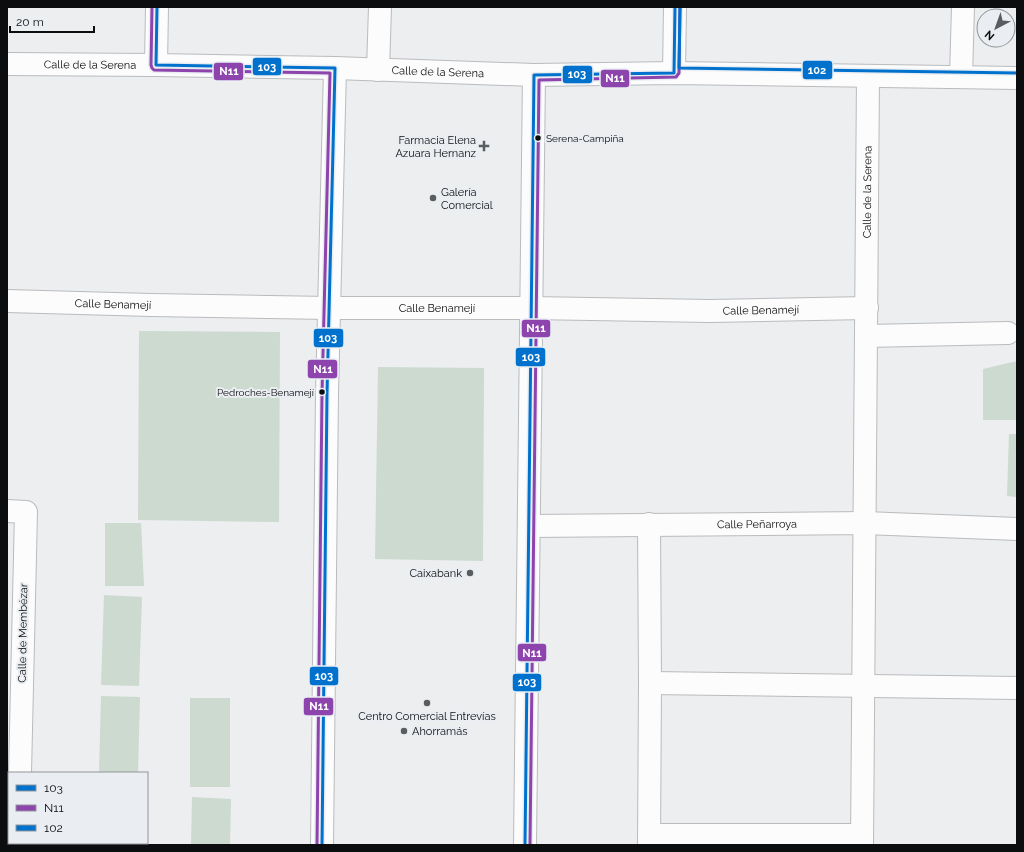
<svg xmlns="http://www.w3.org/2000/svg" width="1024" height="852" viewBox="0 0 1024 852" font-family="Raleway,sans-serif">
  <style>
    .green { fill: #ccdad0 }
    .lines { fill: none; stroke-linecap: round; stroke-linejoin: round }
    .minor-casing { stroke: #babbbd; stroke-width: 24 }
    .minor { stroke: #fcfcfd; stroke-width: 22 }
    .bus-1-casing { stroke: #eaeef2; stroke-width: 6 }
    .bus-2-casing { stroke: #eaeef2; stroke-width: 6 }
    .bus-3-casing { stroke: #eaeef2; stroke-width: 6 }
    .bus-1 { stroke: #0072ce; stroke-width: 3 }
    .bus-2 { stroke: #8e44ad; stroke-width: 3 }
    .bus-3 { stroke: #0072ce; stroke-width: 3 }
    .bus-dot { fill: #0c0d0e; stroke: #eaeef2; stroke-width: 1.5 }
    .poi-dot { fill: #5a5c5d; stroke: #eaeef2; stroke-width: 1.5 }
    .labels { text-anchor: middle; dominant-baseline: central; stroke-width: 4; stroke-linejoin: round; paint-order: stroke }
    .bus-label { font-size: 10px; fill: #0c0d0e; stroke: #eaeef2; text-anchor: start }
    .street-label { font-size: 11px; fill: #0c0d0e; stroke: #eaeef2 }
    .poi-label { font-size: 11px; fill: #0c0d0e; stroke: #eaeef2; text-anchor: end }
    .line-badge { stroke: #eaeef2; stroke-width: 1.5 }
    .badge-label { font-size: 11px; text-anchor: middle; font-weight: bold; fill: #fff }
  </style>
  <rect width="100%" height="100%" fill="#eceef0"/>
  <g class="green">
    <polygon points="139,331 280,332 279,522 138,520"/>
    <polygon points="1017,361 1017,420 983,420 983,369"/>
    <polygon points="378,367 484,368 483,561 375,559"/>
    <polygon points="1009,434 1017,434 1017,497 1007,496"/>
    <polygon points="105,523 141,523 144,586 105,586"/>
    <polygon points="104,595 142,597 139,686 101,685"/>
    <polygon points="101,696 140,697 138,773 99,773"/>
    <rect x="190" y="698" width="40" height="89"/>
    <polygon points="192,797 231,799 230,845 191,845"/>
    <rect x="97" y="843" width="40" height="2"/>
  </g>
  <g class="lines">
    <g class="minor-casing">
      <g id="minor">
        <path id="s1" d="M7 64 156 65 335 68 534 75 674 73 1017 78"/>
        <polyline points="156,65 157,7"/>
        <polyline points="378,70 380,7"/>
        <polyline points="674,73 675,7"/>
        <polyline points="961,77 963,7"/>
        <path id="s2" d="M7 301 151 305 329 308H531L710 311 867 308"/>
        <polyline points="866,336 1008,333"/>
        <polyline points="7,511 26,512 20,773"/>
        <polyline points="649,524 650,683 649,845"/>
        <path id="s3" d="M529 526 865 523 1017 529"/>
        <polyline points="650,683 1017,688"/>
        <polyline points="650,835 862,835"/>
        <polyline points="19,845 19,843"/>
        <polyline points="322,845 327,394 335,68"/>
        <polyline points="525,845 534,75"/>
        <path id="s4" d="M862 845 868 76"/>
      </g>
    </g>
    <use href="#minor" class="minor"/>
    <g class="bus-1-casing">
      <g id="bus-1">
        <polyline points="157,7 156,65 335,68 327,394 322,845"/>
        <polyline points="525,845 534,75 674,73 675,7"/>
      </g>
    </g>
    <g class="bus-2-casing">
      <g id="bus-2">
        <polyline points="152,7 151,65 152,68 154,70 330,73 322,394 317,845"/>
        <polyline points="530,845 539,80 676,77 679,73 680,7"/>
      </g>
    </g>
    <g class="bus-3-casing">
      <polyline id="bus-3" points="680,7 679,68 1017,73"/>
    </g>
    <use href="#bus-1" class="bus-1"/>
    <use href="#bus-2" class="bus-2"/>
    <use href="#bus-3" class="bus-3"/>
  </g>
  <g class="bus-dot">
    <circle cx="538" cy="138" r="3.5"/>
    <circle cx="322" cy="392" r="3.5"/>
  </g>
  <g class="poi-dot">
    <path d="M482 140h4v4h4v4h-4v4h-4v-4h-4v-4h4z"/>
    <circle cx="433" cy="198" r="4"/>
    <circle cx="470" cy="573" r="4"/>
    <circle cx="427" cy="703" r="4"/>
    <circle cx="404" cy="731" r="4"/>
  </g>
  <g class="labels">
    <g class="bus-label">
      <text x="546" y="138">Serena-Campiña</text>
      <text x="314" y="392" text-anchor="end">Pedroches-Benamejí</text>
    </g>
    <g class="street-label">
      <text stroke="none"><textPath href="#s1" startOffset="83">Calle de la Serena</textPath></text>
      <text stroke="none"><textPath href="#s1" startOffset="431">Calle de la Serena</textPath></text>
      <text stroke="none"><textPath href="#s4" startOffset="653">Calle de la Serena</textPath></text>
      <text stroke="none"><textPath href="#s2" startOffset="106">Calle Benamejí</textPath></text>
      <text stroke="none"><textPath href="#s2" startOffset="430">Calle Benamejí</textPath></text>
      <text stroke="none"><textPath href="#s2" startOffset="754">Calle Benamejí</textPath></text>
      <text stroke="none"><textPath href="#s3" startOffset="228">Calle Peñarroya</textPath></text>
      <text transform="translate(23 633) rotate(-89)">Calle de Membézar</text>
    </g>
    <g class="poi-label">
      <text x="476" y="140">Farmacia Elena<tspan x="476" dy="13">Azuara Hernanz</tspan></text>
      <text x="441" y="192" text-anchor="start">Galería<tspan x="441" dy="13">Comercial</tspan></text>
      <text x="462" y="573">Caixabank</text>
      <text x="427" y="716" text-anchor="middle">Centro Comercial Entrevías</text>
      <text x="412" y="731" text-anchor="start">Ahorramás</text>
    </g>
  </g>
  <g class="line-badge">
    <rect x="252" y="57" width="30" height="19" rx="4" fill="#0072ce"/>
    <rect x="802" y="60" width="31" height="20" rx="4" fill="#0072ce"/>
    <rect x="213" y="62" width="31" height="19" rx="4" fill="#8e44ad"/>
    <rect x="562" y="65" width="31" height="19" rx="4" fill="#0072ce"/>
    <rect x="600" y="69" width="30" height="19" rx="4" fill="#8e44ad"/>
    <rect x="521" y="319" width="30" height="19" rx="4" fill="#8e44ad"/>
    <rect x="313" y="328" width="31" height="20" rx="4" fill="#0072ce"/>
    <rect x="515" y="347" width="31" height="20" rx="4" fill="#0072ce"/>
    <rect x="307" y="359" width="31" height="20" rx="4" fill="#8e44ad"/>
    <rect x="517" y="643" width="30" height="19" rx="4" fill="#8e44ad"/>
    <rect x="309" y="666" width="30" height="20" rx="4" fill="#0072ce"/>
    <rect x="512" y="673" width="30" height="19" rx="4" fill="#0072ce"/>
    <rect x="303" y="697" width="31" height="19" rx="4" fill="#8e44ad"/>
  </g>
  <g class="badge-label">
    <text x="267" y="71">103</text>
    <text x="817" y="74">102</text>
    <text x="229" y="75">N11</text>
    <text x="577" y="78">103</text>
    <text x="615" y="82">N11</text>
    <text x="536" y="332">N11</text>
    <text x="328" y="342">103</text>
    <text x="531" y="361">103</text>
    <text x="323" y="373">N11</text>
    <text x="532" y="657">N11</text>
    <text x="324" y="680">103</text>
    <text x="527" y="686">103</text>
    <text x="319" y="710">N11</text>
  </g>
  <rect width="1024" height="852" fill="none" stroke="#0c0d0e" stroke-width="16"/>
  <rect x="8" y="772" width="140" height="72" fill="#eaeef2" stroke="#919497"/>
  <rect x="16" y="785" width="20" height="6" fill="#0072ce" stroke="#919497"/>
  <text x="44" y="792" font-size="12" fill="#0c0d0e">103</text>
  <rect x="16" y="805" width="20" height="6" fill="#8e44ad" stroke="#919497"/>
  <text x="44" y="812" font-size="12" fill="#0c0d0e">N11</text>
  <rect x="16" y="825" width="20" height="6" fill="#0072ce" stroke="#919497"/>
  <text x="44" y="832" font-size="12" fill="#0c0d0e">102</text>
  <g transform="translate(996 28) rotate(221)"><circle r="19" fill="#eaeef2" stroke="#919497"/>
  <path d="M0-3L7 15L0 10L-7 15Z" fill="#5a5c5d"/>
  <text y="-6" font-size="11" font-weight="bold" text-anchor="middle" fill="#0c0d0e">N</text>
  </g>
  <path d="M10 26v6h84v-6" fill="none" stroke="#0c0d0e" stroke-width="2"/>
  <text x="16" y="26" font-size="12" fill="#0c0d0e" stroke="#eaeef2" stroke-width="3" paint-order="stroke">20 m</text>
</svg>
